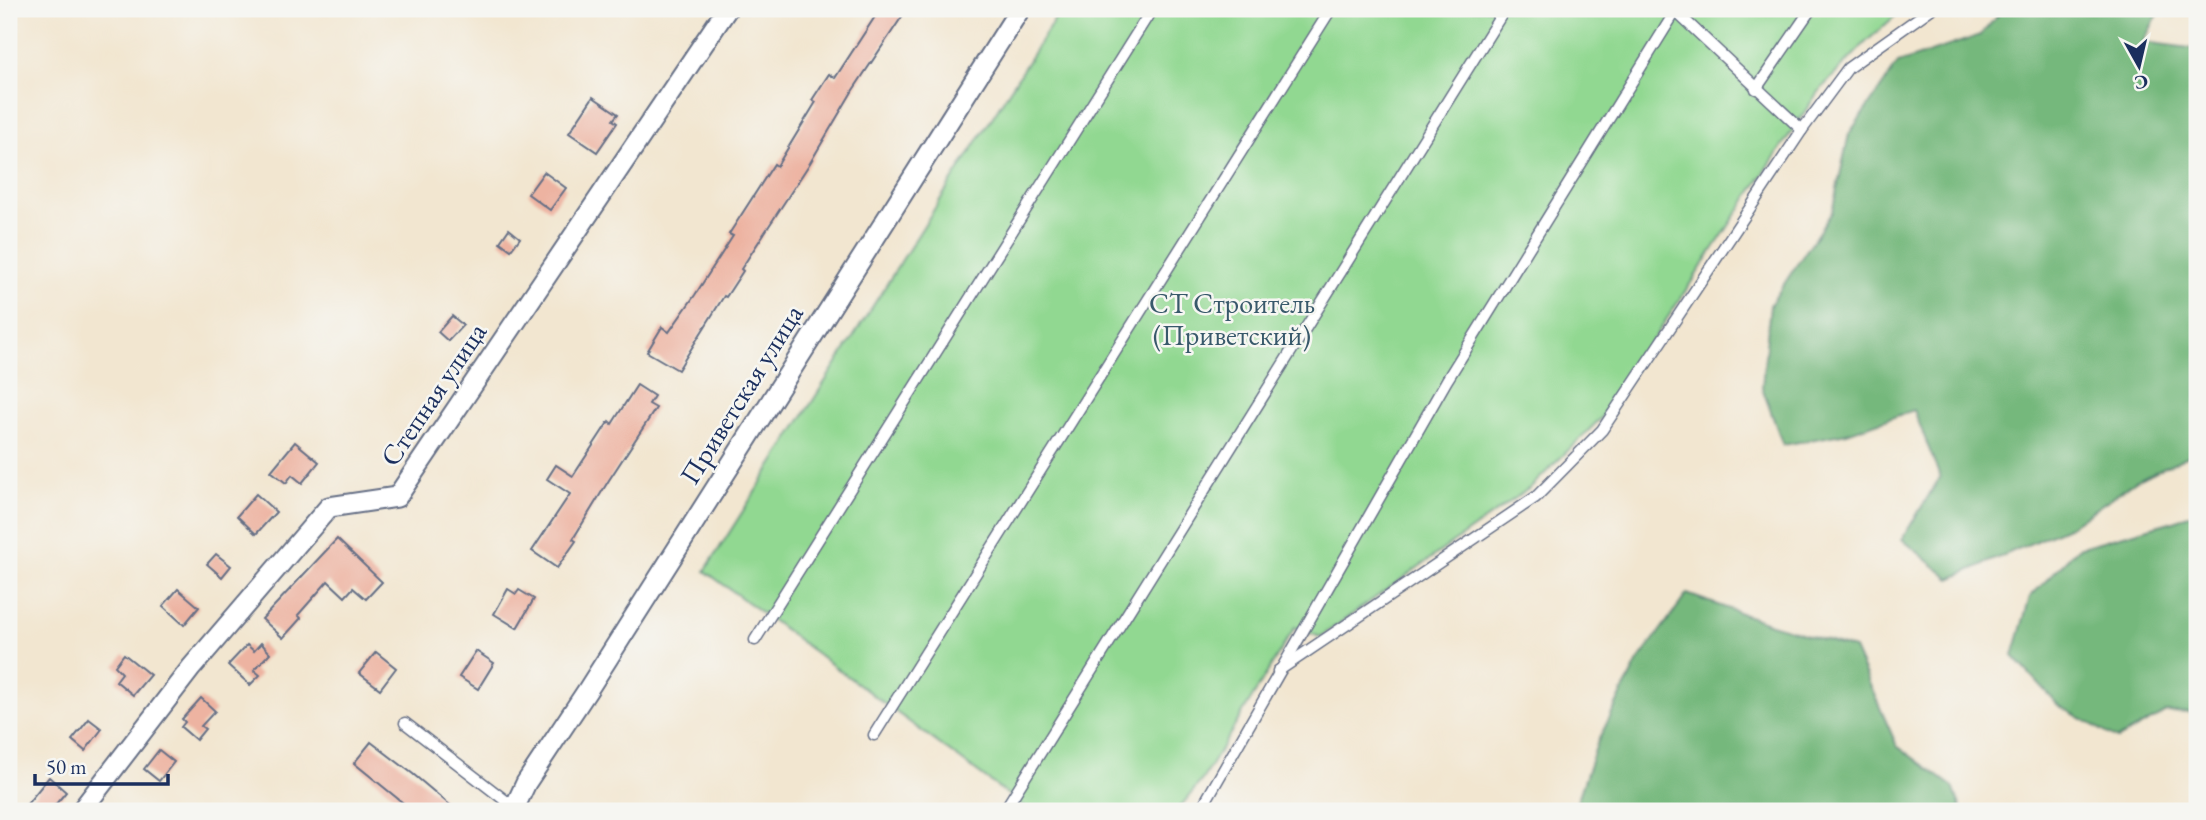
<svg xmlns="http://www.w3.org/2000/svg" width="2206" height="820" viewBox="0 0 2206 820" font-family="'EB Garamond',serif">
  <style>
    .green { fill: #91d891; stroke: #568478; stroke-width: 2 }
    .forest { fill: #74b87b; stroke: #48746c; stroke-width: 2 }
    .building { fill: #edb3a1 }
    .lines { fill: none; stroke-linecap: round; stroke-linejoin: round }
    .lane-casing { stroke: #666f86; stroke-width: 13 }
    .street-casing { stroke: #666f86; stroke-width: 23 }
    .lane { stroke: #fff; stroke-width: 10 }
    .street { stroke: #fff; stroke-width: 19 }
    .labels { text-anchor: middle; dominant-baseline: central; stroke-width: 5; stroke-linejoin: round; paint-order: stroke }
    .park-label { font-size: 28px; fill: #38596b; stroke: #f6f6f2 }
    .street-label { font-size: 28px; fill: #1b2f5e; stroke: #f6f6f2 }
  </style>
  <rect width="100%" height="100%" fill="#f6f6f2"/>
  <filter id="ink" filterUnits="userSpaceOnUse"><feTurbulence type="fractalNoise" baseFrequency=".0143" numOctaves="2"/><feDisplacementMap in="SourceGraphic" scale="14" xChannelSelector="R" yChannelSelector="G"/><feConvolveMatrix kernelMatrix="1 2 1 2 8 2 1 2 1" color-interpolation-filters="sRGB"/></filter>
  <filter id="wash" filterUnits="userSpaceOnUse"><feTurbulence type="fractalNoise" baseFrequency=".00686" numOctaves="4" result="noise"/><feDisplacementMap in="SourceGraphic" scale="28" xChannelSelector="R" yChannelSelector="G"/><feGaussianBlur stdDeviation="1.57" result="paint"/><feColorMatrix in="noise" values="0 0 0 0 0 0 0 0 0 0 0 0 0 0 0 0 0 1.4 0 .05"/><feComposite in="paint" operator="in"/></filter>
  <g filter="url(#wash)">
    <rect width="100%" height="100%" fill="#f2e6d0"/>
    <polygon class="green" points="1061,9 1903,9 1867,41 1818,92 1600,419 1531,487 1320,637 1295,627 1202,780 1177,811 1030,811 705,571"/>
    <g class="forest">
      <polygon points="2003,9 2161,9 2143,42 2197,49 2197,452 2137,480 2072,525 1950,579 1902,539 1940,477 1914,410 1847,433 1783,445 1762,387 1770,305 1832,212 1849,134 1898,63 1981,35"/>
      <polygon points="2197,511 2197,713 2166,712 2117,739 2058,705 2013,656 2030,597 2078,548 2177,520"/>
      <polygon points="1687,594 1771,624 1854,649 1897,746 1953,787 1962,811 1574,811 1598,741 1638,661"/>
    </g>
    <g id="blocks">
      <g class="building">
        <polygon points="880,9 907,9 853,90 810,163 741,269 743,271 726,297 724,296 678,370 647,352 662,327 669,332 695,295 733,236 729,234 774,164 777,166 816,102 812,100 829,74 835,78"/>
        <polygon points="593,97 618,114 613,120 617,123 597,152 569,133"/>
        <polygon points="544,172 566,188 550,210 528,194"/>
        <polygon points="509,229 520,238 511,250 500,242"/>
        <polygon points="452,316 463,325 448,341 438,332"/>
        <polygon points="637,385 654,396 649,404 656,408 609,480 573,539 576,541 557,568 532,551 570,494 547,479 556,465 573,476 609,421 612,424"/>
        <polygon points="295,442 319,462 302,483 292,475 286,483 271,471"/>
        <polygon points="256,494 276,512 256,534 237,516"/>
        <polygon points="337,539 382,582 366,599 353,588 345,597 328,581 298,615 301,618 283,638 262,619"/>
        <polygon points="216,554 231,566 222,577 207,564"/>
        <polygon points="178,589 199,607 184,625 163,606"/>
        <polygon points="508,589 516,594 519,590 534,599 517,628 494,614"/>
        <polygon points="261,643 270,653 254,670 260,675 250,685 228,665 247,645 254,651"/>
        <polygon points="476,651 494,663 478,689 459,677"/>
        <polygon points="376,652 396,668 380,689 359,673"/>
        <polygon points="124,654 150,675 133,695 116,681 122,673 115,666"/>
        <polygon points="201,698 215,711 201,726 205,729 196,740 181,727 185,722 182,719"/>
        <polygon points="89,719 102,729 85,751 72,740"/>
        <polygon points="371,742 413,774 457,811 413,811 354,763"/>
        <polygon points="159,750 174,762 159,781 144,769"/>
        <polygon points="49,777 66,792 50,811 36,811 27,804"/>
      </g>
    </g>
  </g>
  <g filter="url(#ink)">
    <use href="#blocks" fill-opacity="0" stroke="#666f86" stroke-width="2"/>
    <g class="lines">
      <g class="lane-casing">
        <g id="lane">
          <polyline points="1673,9 1802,130"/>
          <polyline points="1756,89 1811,9"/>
          <polyline points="755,640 1152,9"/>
          <polyline points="1278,671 1536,497 1602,430 1802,130 1848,68 1931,9"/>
          <polyline points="405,723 515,808"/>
          <polyline points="874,735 1331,9"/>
          <polyline points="1004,811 1505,9"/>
          <polyline points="1200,811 1447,380 1675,12"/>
        </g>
      </g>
      <g class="street-casing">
        <g id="street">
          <polyline points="81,811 191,668 329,507 397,497 727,9"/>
          <polyline points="513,811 526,783 587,691 1020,9"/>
        </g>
      </g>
      <use href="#lane" class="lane"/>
      <use href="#street" class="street"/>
    </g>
  </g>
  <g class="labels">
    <g class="park-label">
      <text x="1232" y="303">СТ Строитель<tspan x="1232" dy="32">(Приветский)</tspan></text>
    </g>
    <g class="street-label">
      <text transform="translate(433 394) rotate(-56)">Степная улица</text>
      <text transform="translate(741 394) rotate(-58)">Приветская улица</text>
    </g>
  </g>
  <rect width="2206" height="820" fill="none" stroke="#f6f6f2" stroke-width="35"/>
  <g transform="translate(2139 66) rotate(172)" stroke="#f6f6f2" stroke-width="5" paint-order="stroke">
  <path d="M0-5L12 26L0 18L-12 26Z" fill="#1b2f5e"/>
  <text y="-10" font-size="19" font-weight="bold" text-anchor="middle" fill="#1b2f5e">С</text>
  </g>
  <path d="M35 774v10h133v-10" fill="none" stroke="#1b2f5e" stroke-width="3.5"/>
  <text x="46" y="774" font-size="21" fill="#1b2f5e" stroke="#f6f6f2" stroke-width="5" paint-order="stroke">50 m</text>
</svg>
